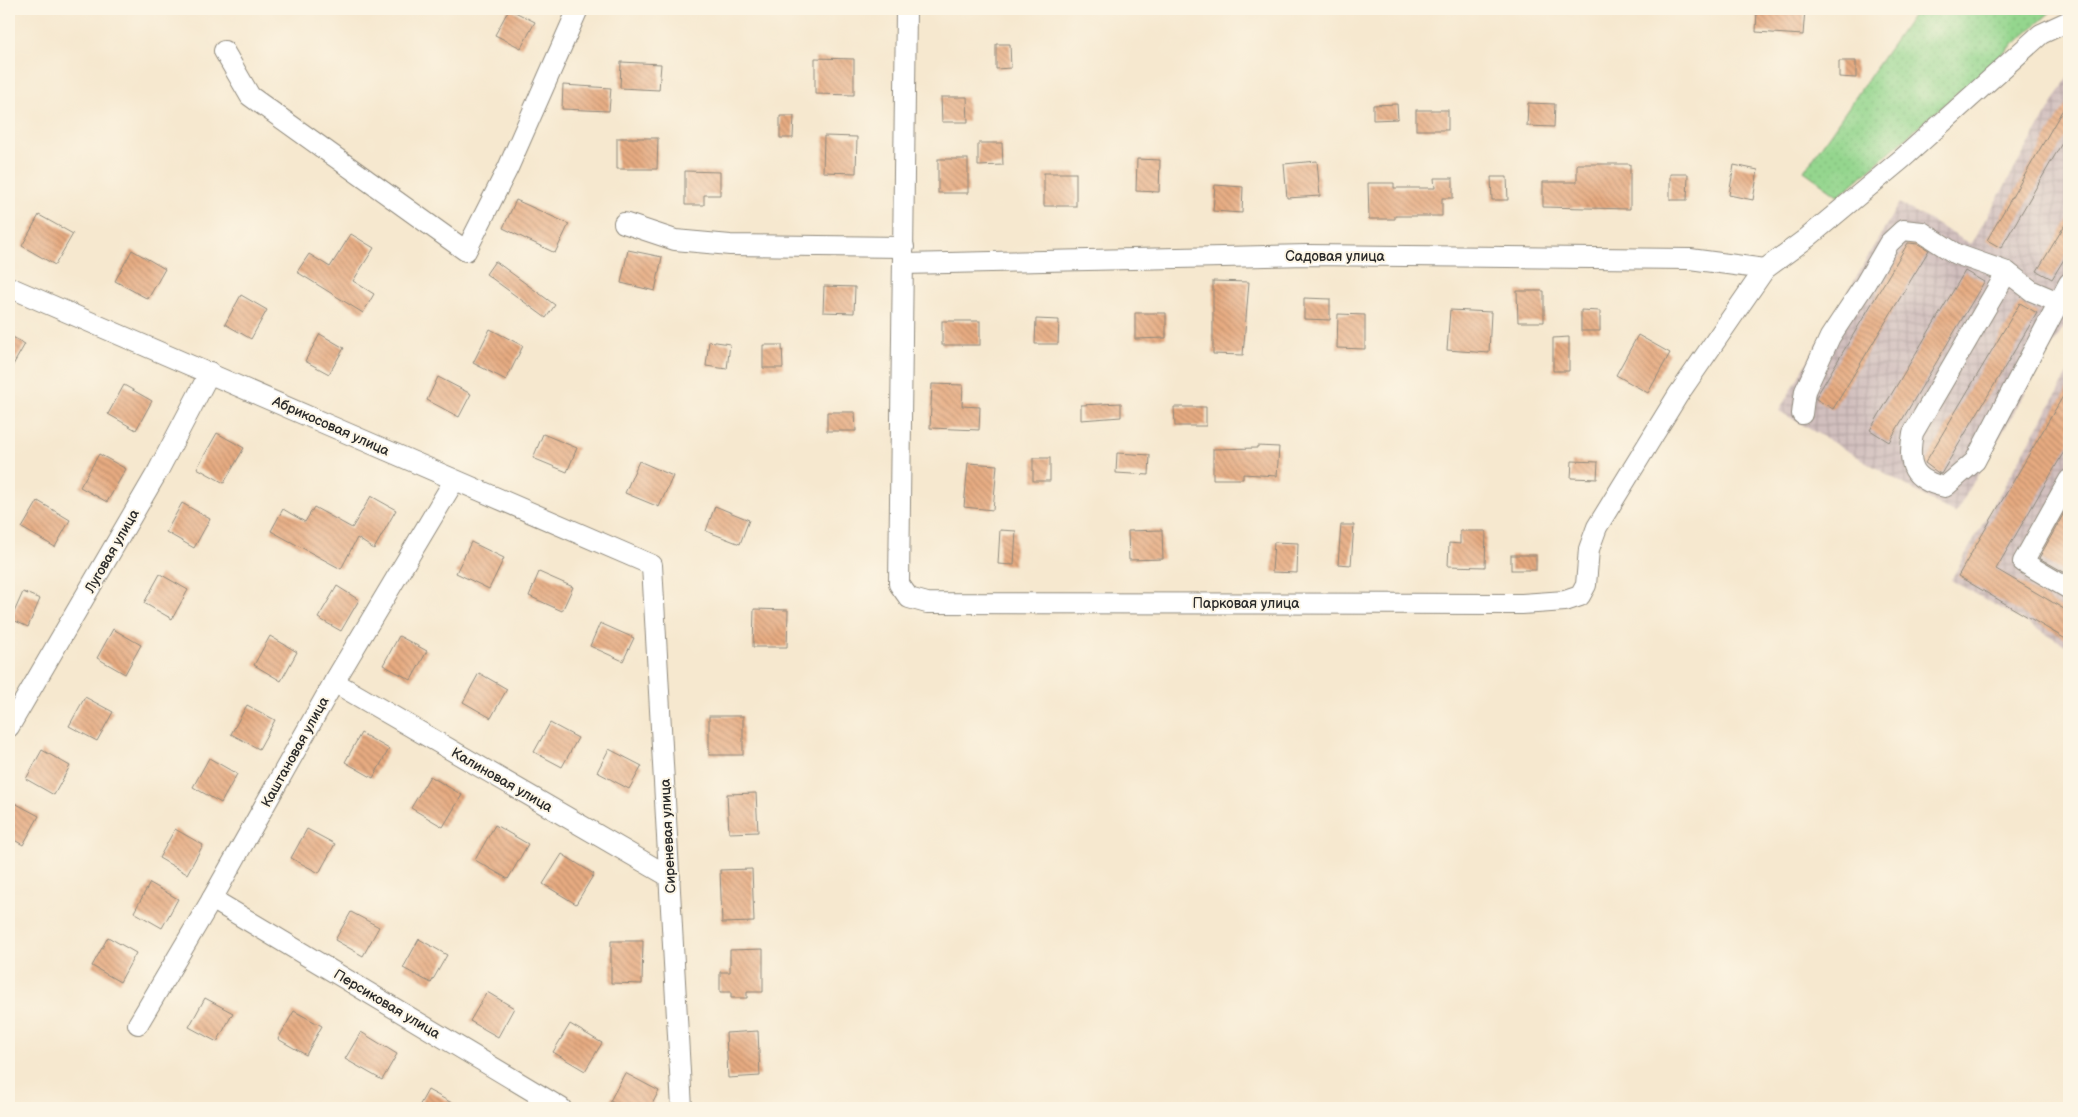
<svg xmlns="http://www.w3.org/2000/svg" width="2078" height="1117" viewBox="0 0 2078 1117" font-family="'Balsamiq Sans',sans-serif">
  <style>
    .industrial { fill: url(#industrial-grid) }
    .garden { fill: url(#garden-dots); stroke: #60805c }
    .building { fill: url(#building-back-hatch) }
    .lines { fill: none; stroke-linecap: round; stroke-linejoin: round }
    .minor-casing { stroke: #908a7d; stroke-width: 22 }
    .minor { stroke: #fff; stroke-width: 20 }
    .labels { text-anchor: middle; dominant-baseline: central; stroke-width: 4; stroke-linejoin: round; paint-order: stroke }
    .street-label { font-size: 14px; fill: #2b2b2b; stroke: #fcf5e5 }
  </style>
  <defs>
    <pattern id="industrial-grid" width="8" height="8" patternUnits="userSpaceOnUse" patternTransform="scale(1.25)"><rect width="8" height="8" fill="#d1bfbe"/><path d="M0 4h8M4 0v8" fill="none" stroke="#b4a4a3"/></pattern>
    <pattern id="garden-dots" width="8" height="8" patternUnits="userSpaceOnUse" patternTransform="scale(1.25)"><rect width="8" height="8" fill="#94d68e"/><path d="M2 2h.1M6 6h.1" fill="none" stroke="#80b87b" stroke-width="1.8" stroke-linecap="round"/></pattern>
    <pattern id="building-back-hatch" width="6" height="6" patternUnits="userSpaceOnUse" patternTransform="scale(1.25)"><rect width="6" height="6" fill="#e7ab81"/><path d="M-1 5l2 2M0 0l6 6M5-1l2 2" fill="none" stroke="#bb8b6a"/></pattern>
  </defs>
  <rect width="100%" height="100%" fill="#fcf5e5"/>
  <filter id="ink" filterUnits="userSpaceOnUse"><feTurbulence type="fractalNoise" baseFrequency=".02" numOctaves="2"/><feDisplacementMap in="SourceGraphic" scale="10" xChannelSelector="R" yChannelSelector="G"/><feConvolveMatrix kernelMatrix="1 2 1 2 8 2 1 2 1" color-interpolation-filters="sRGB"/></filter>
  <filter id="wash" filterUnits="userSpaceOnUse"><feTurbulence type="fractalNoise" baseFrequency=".0096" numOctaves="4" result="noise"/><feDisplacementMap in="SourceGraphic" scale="20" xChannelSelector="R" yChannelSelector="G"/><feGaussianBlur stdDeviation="1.12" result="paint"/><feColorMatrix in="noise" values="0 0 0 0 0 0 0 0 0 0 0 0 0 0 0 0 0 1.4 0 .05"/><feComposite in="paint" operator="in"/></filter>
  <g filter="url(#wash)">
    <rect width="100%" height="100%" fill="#f6e8cf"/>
    <g class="industrial">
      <polygon points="2069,75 2069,317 1955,514 1779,411 1899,203 1971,244"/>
      <polygon points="2069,372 2069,647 1951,580"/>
    </g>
    <polygon class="garden" points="1917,9 2054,9 1839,196 1804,171"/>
    <g id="blocks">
      <g class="building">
        <polygon points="509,9 535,22 521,48 495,35"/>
        <polygon points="1757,9 1805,9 1803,35 1756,32"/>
        <polygon points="996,44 1010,44 1011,68 996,69"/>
        <polygon points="815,58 854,59 854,95 815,94"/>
        <polygon points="1839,61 1856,61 1856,78 1839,77"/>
        <polygon points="621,62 661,64 659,90 620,88"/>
        <polygon points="563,85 611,88 609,111 562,109"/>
        <polygon points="941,97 967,97 968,122 942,122"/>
        <polygon points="2069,99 2069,131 2001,248 1987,240"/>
        <polygon points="1528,103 1555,104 1554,127 1527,126"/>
        <polygon points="1397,104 1398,119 1373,120 1373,105"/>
        <rect x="1416" y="110" width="32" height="20"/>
        <polygon points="780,116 794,116 793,138 780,138"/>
        <polygon points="824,136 857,137 856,173 823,172"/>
        <polygon points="617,138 658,138 657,169 617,169"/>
        <polygon points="978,143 1002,143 1003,165 978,166"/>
        <rect x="938" y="159" width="30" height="34"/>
        <polygon points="1137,159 1160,160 1159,192 1136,191"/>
        <polygon points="1317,161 1320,196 1287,198 1284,164"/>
        <polygon points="1577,164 1630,164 1630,209 1543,207 1543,182 1577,182"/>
        <polygon points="1734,165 1758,170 1753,200 1729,195"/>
        <polygon points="685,171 720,172 720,195 704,195 704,205 685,205"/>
        <rect x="1044" y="173" width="32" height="33"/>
        <polygon points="1670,174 1688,174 1687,200 1670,200"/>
        <polygon points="1491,177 1507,177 1508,200 1492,200"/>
        <polygon points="1434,178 1453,178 1453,198 1442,198 1442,216 1395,216 1395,219 1369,219 1368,183 1394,183 1394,188 1435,188"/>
        <polygon points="1215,185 1243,187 1242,213 1213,211"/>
        <polygon points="516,200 569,224 555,253 503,228"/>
        <polygon points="39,215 73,234 55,265 22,246"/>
        <polygon points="2069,218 2069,251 2052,279 2037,271"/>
        <polygon points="351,234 374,248 353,281 374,294 363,313 297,272 309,254 330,267"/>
        <polygon points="1908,243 1918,244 1929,250 1833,409 1816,399 1816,397"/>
        <polygon points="132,250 165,269 148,299 115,281"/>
        <polygon points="628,250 662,257 655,291 621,283"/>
        <polygon points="495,261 555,305 546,318 486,274"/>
        <polygon points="1965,271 1984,282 1889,442 1870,430"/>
        <polygon points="1213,281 1249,282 1243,355 1213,354"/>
        <polygon points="824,286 855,287 854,313 823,312"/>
        <polygon points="1517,291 1544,291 1544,322 1518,322"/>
        <polygon points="241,295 267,310 251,339 225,324"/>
        <polygon points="1304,298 1330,299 1330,320 1304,319"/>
        <polygon points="2020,303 2037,313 1941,474 1937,472 1925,463"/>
        <polygon points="1450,310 1491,312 1489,353 1447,350"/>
        <polygon points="1581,310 1600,311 1600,331 1581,331"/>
        <polygon points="1135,313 1166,313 1166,338 1135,339"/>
        <polygon points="1338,314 1365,315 1365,349 1337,348"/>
        <polygon points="1036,319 1059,320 1058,344 1035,344"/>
        <rect x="942" y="321" width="38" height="24"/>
        <polygon points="490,329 523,346 506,380 473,363"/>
        <polygon points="320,334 344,348 329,374 305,361"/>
        <polygon points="9,335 25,344 9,372"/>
        <polygon points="1638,335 1670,353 1648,393 1616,375"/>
        <polygon points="1569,337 1569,371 1553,371 1553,338"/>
        <polygon points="709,341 730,344 727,369 706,366"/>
        <polygon points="763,345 782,345 783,368 763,368"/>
        <polygon points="438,377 471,394 459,417 427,400"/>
        <polygon points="932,384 963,385 962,406 980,407 979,430 930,428"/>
        <polygon points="124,385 152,401 136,430 108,414"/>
        <polygon points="2069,386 2069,443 1996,569 2069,612 2069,641 1958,576"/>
        <polygon points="1121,403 1121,417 1081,420 1081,405"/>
        <polygon points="1174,407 1206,407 1206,426 1175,426"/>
        <polygon points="827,412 855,412 856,431 827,431"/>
        <polygon points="217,433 244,448 224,483 197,468"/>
        <polygon points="543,434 577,448 567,472 533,458"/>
        <polygon points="1257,446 1279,447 1277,476 1243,474 1243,479 1213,479 1213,449 1257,448"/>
        <polygon points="1117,453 1150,455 1149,475 1116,473"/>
        <polygon points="99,454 126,469 107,502 80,487"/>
        <rect x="1033" y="458" width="17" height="23"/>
        <polygon points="639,461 673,476 659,507 625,493"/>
        <polygon points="1572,461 1598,462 1597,479 1571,478"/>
        <polygon points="968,463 997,465 993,510 964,507"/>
        <polygon points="371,496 396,510 374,549 357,538 341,569 271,531 283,509 305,522 314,507 352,528"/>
        <polygon points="38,501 70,520 55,547 22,528"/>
        <polygon points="182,503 210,519 194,548 166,532"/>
        <polygon points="2069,504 2069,575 2039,558"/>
        <polygon points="715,506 749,520 740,544 706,531"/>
        <polygon points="1341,525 1354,525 1351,565 1338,564"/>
        <polygon points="1000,530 1016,531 1014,565 998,564"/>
        <polygon points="1162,530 1163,559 1129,560 1128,531"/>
        <polygon points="1460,531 1486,531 1485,567 1448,566 1449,543 1460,544"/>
        <polygon points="471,542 504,558 489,589 456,573"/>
        <polygon points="1274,542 1298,543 1297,573 1272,572"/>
        <rect x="1511" y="555" width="25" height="15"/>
        <polygon points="539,572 573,587 562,611 529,596"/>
        <polygon points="160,574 188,590 172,619 144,603"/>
        <polygon points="337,586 359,600 341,631 318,618"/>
        <polygon points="23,592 40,599 28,627 11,619"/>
        <polygon points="754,609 788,610 787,647 753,647"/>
        <polygon points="600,623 634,638 623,661 590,646"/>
        <polygon points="113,629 141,645 125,674 97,658"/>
        <polygon points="270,636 297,652 281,681 254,665"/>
        <polygon points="399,636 427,651 411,680 383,665"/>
        <polygon points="479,673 507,689 491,718 463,702"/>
        <polygon points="85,697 113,712 97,741 69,726"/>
        <polygon points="247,705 275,720 259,749 231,734"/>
        <rect x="709" y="716" width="34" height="39"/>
        <polygon points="550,723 578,738 562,767 534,752"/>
        <polygon points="361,733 389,749 373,778 345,762"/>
        <polygon points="609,749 642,766 629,789 597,772"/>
        <polygon points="42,750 70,766 54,795 26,779"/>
        <polygon points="209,758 237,774 221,803 193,787"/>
        <polygon points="430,776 462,795 443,827 411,808"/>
        <polygon points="756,793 758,832 729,833 727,794"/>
        <polygon points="9,800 39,816 23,845 9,837"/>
        <polygon points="495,825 528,844 508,879 475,860"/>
        <polygon points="175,829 203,845 187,874 159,858"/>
        <polygon points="307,829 335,844 319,873 291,858"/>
        <polygon points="562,854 594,874 576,904 543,884"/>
        <polygon points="752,869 754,922 722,923 720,870"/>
        <polygon points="150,883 178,899 162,928 134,912"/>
        <polygon points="351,912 379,927 363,956 335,940"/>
        <polygon points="108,937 136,953 120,982 92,966"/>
        <polygon points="419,939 447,955 431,983 403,968"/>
        <polygon points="611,941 643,941 642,984 611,983"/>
        <polygon points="763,949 763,992 747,992 747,998 731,998 731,992 720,992 720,972 730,972 730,950"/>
        <polygon points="487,992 514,1008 498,1037 470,1021"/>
        <polygon points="205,998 233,1013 217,1042 189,1027"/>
        <polygon points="294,1011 322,1026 306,1055 278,1039"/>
        <polygon points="570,1024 602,1043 585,1071 553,1052"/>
        <polygon points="758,1031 760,1076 728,1078 726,1033"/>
        <polygon points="361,1032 397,1054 382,1080 345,1059"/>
        <polygon points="625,1073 659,1091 650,1108 624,1108 610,1101"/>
        <polygon points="428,1090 461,1108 418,1108"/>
      </g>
    </g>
  </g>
  <g filter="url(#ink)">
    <use href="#blocks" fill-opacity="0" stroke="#908a7d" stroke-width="1"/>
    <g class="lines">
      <g class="minor-casing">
        <g id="minor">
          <polyline points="906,9 899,584 909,598 927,603 1522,604 1565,601 1580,596 1586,585 1589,549 1597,527 1678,395 1765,269 1807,238 1903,158 2041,34 2069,21"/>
          <polyline points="224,51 250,96 466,251 508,168 578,9"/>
          <polyline points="624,223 675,240 730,245 904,247"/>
          <polyline points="904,264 1307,255 1690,259 1765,269"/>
          <path d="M2007 272 1913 433C1907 465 1912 480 1945 487L1975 461 2069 283"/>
          <path d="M9 287C224 378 437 474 652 565L682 1108"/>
          <polyline points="1802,414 1805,391 1830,337 1865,284 1889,243 1903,230 1922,232 1956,254 2007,272 2032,291 2058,302"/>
          <polyline points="2069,480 2023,562 2069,589"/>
          <polyline points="334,682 670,877"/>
          <polyline points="9,727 158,471 210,372"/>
          <polyline points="212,899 561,1108"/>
          <polyline points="138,1024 212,899 334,682 454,481"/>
        </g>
      </g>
      <use href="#minor" class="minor"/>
    </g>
  </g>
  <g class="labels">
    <g class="street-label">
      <text x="1335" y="256">Садовая улица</text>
      <text transform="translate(331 426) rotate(24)">Абрикосовая улица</text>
      <text transform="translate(112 551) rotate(-60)">Луговая улица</text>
      <text x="1246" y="603">Парковая улица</text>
      <text transform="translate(295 752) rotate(-61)">Каштановая улица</text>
      <text transform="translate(502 780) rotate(30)">Калиновая улица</text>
      <text transform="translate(668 836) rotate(-93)">Сиреневая улица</text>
      <text transform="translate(387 1004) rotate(31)">Персиковая улица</text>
    </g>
  </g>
  <rect width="2078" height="1117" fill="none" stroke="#fcf5e5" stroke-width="30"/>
</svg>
